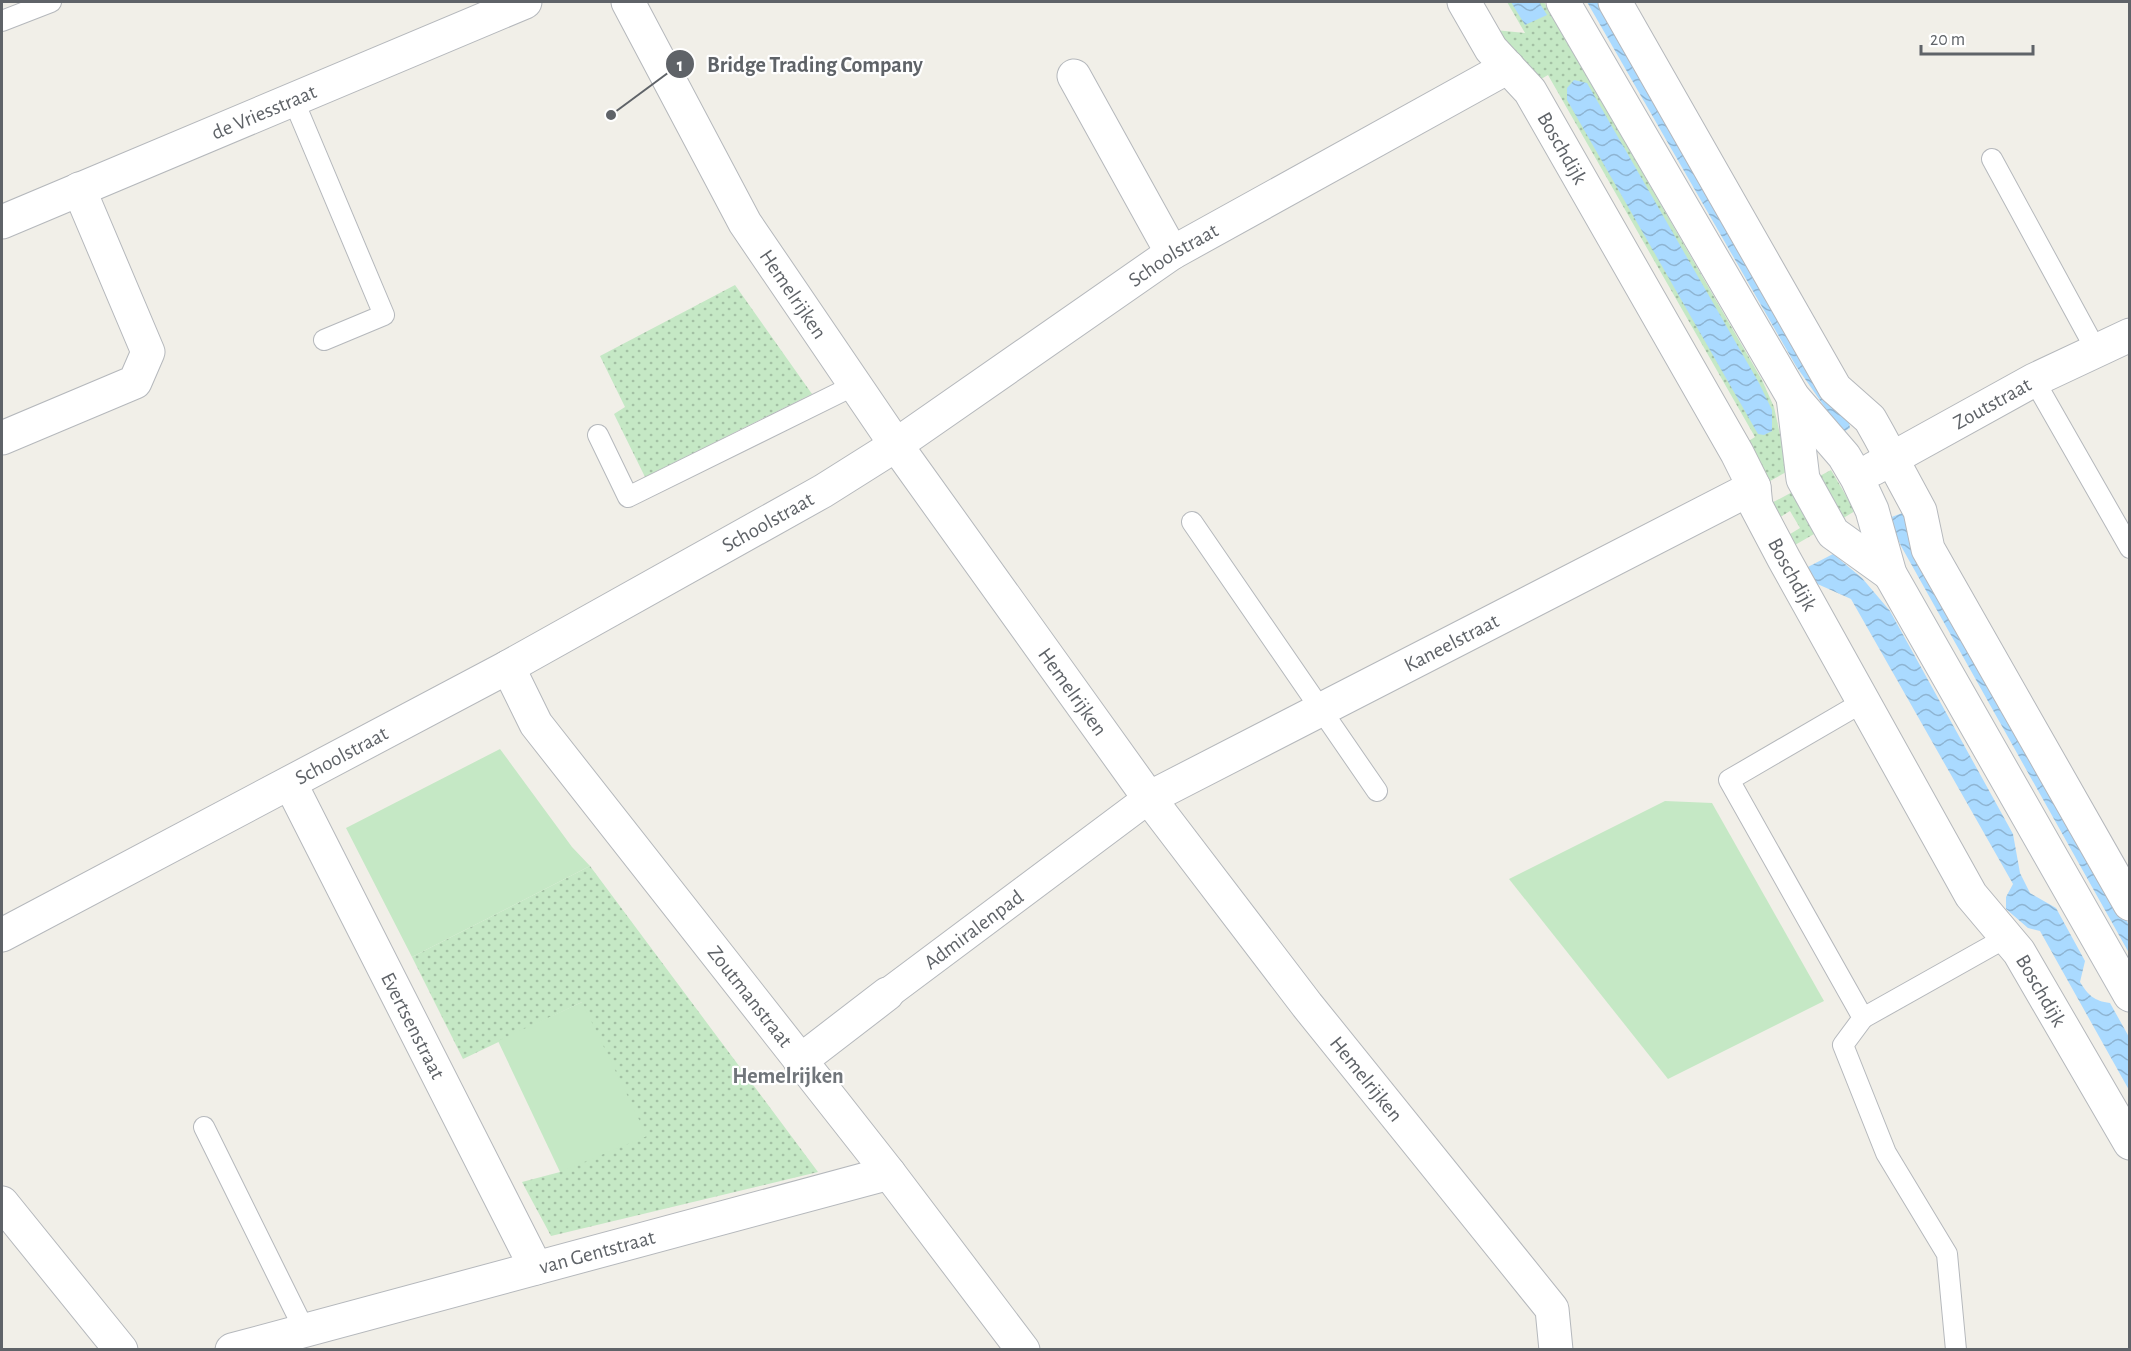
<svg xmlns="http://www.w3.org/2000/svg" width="2131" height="1351" viewBox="0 0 2131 1351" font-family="'Alegreya Sans',sans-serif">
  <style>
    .grass { fill: url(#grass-dots) }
    .park { fill: #c5e8c5 }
    .water { fill: url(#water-waves) }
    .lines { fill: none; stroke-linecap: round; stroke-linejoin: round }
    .service-casing { stroke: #b5b8bc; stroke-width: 22 }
    .pedestrian-casing { stroke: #b5b8bc; stroke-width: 32 }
    .minor-casing { stroke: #b5b8bc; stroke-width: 35 }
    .secondary-casing { stroke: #b6babf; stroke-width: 35 }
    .service { stroke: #fff; stroke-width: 20 }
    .pedestrian { stroke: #fff; stroke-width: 30 }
    .minor { stroke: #fff; stroke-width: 33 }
    .secondary { stroke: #fff; stroke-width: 33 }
    .labels { text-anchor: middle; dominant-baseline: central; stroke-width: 4.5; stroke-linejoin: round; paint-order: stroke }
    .street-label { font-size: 21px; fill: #5f6368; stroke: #fff }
    .neighbourhood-label { font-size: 22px; font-weight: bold; fill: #70757a; stroke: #fff }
    .leader { fill: none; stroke: #5f6368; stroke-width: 2 }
    .callout-dot { fill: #5f6368; stroke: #fff; stroke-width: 2 }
    .mark-label { font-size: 18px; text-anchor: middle; font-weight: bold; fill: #fff }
    .callout-label { font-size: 22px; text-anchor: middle; font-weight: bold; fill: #5f6368; stroke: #fff; stroke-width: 4.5; stroke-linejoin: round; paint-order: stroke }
  </style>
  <defs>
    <pattern id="grass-dots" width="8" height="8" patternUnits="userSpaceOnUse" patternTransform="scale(1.5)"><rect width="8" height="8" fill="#c5e8c5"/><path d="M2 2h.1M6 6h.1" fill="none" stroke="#a3c0a4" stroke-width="1.8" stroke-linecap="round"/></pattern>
    <pattern id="water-waves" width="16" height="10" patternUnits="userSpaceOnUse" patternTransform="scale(1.5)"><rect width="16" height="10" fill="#aadaff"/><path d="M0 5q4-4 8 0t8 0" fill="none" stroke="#8eb4d2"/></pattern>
  </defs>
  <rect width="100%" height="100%" fill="#f1efe8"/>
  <g class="grass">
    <polygon points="1507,2 1544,2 1762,380 1774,407 1788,471 1761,486 1742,445 1755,437 1548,75 1536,82 1495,30 1525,33"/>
    <polygon points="735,285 812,394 645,477 614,414 625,407 600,356"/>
    <polygon points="1831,470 1855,511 1840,520 1816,478"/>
    <polygon points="1796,490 1821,530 1788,549 1782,539 1800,528 1790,511 1774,521 1768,505"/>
    <polygon points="590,866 818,1172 551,1236 522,1182 560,1172 582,1002 463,1059 412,957"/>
  </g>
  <g class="park">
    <polygon points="500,749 572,847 590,866 412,957 346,828"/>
    <polygon points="1665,801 1712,803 1824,1001 1668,1079 1509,879"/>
    <polygon points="582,1002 647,1136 560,1172 498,1041"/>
  </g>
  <g class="water">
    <polygon points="1511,2 1539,2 1547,15 1525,25"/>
    <polygon points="1587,2 1601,2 1847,412 1850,428 1845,431 1833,419 1796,366"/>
    <polygon points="1574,80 1587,83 1759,383 1772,410 1772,431 1764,435 1758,434 1567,100 1567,88"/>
    <polygon points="1905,512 1922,563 2129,925 2129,953 1901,546 1889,518"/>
    <path d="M1833 554 1862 578 1890 611 2013 834 2020 873 2030 893 2056 908 2085 961 2080 982C2088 995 2094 1001 2110 1003L2129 1037V1090L2040 931 2028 928 2006 909V897L2013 884 1851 599 1813 582 1804 569Z"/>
  </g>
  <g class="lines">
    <g class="service-casing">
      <g id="service">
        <polyline points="2,21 51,2"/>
        <polyline points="293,99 384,315 324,340"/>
        <polyline points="1992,159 2096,350"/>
        <polyline points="2034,380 2130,548"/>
        <polyline points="598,435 628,497 855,385"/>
        <polyline points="1192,522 1377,791"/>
        <polyline points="1863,702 1729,780 1863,1018 1843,1045 1886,1153 1947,1254 1956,1350"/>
        <polyline points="1863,1018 2009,936"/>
        <polyline points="204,1127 305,1331"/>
      </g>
    </g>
    <g class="pedestrian-casing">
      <g id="pedestrian">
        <path id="s1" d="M887 994 1149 798"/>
      </g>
    </g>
    <g class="minor-casing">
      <g id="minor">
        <path id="s2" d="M628 2 745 223 896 445 1149 798 1307 1005 1552 1309 1556 1350"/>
        <path id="s3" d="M1464 2 1491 49 1530 91 1737 453 1754 487 1756 506 1784 559 1971 895 2019 952 2130 1143"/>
        <polyline points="1615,2 1835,388 1870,419 1879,435 1920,511 1928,549 2130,904"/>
        <polyline points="1074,76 1172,253"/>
        <path id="s4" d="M2 222 525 2"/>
        <polyline points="2,438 135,382 148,352 79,189"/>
        <path id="s5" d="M1873 469 2034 380 2130 335"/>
        <path id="s6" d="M508 667 536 724 889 1173 1023 1350"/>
        <path id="s7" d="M290 783 536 1268"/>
        <path id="s8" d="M1149 798 1754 487"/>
        <path id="s9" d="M2 935 508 667 823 491 896 445 1172 253 1508 67"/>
        <polyline points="800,1061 887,994"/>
        <polyline points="2,1203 121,1350"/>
        <path id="s10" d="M232 1350 889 1173"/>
      </g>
    </g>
    <g class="secondary-casing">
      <g id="secondary">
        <polyline points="1563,2 1793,397 1844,456 1857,478 1872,510 1890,574 2130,995"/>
        <polyline points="1793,397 1803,479 1833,533 1890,574"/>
      </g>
    </g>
    <use href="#service" class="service"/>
    <use href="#pedestrian" class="pedestrian"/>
    <use href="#minor" class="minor"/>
    <use href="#secondary" class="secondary"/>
  </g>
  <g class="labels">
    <g class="street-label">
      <text stroke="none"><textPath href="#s4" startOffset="284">de Vriesstraat</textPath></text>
      <text stroke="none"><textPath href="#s3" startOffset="177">Boschdijk</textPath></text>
      <text stroke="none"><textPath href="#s9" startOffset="1356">Schoolstraat</textPath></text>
      <text stroke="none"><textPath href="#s2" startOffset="336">Hemelrijken</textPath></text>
      <text stroke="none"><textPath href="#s5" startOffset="136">Zoutstraat</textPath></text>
      <text stroke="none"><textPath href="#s9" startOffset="870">Schoolstraat</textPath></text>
      <text stroke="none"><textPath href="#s3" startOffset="663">Boschdijk</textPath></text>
      <text stroke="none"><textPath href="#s8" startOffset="340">Kaneelstraat</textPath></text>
      <text stroke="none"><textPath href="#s2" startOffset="822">Hemelrijken</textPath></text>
      <text stroke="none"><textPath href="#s9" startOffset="384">Schoolstraat</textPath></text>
      <text stroke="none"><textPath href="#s1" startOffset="108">Admiralenpad</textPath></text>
      <text stroke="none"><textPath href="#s3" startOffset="1149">Boschdijk</textPath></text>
      <text stroke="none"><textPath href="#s6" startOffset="410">Zoutmanstraat</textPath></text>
      <text stroke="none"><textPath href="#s7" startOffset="272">Evertsenstraat</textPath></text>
      <text stroke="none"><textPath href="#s2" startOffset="1308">Hemelrijken</textPath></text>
      <text stroke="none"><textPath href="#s10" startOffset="378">van Gentstraat</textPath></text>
    </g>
    <g class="neighbourhood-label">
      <text x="788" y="1076">Hemelrijken</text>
    </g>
  </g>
  <path class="leader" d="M611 115L680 64"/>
  <g class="callout-dot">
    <circle cx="611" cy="115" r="6"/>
    <circle cx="680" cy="64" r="15"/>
  </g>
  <g class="mark-label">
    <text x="680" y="71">1</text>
  </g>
  <g class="callout-label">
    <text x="815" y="72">Bridge Trading Company</text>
  </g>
  <rect width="2131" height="1351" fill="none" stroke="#5f6368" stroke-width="6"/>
  <path d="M1921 45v9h112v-9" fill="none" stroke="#5f6368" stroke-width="3"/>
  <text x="1930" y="45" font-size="18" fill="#5f6368" stroke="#ffffff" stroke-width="4.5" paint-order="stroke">20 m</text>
</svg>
